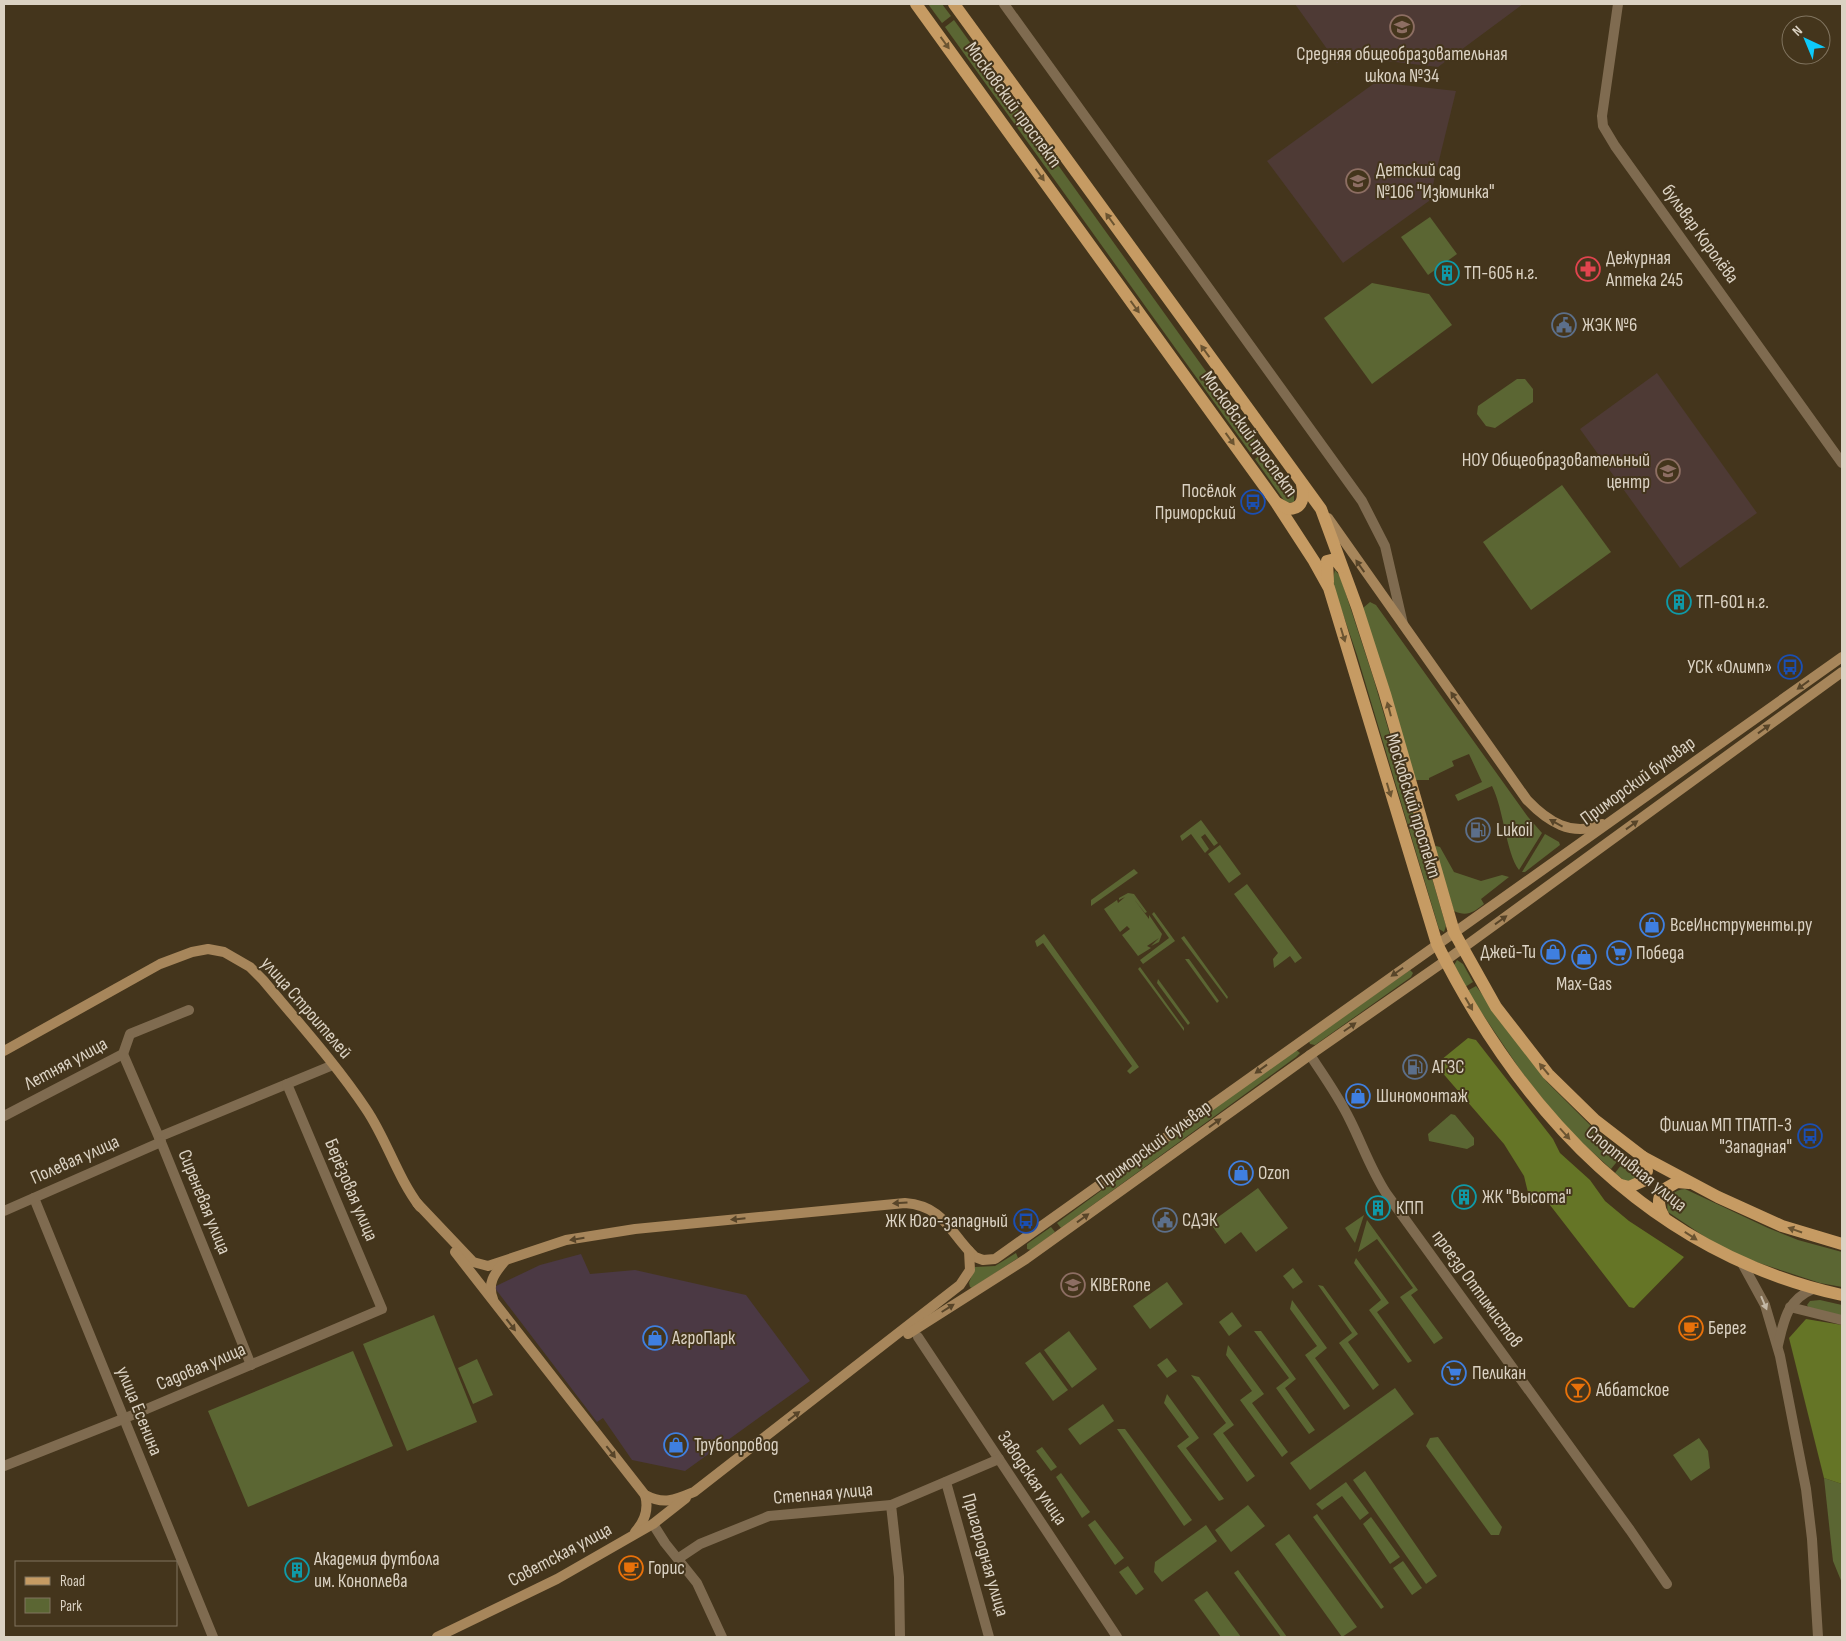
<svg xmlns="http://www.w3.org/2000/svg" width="1846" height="1641" viewBox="0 0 1846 1641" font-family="'Sofia Sans Condensed',sans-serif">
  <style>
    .commercial { fill: #4b3944 }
    .education { fill: #4e3a35 }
    .green { fill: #5b6633 }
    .forest { fill: #657526 }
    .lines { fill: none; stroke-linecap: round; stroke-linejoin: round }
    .minor { stroke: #7f6b50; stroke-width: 10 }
    .secondary { stroke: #a7865b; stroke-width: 10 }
    .primary { stroke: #c69b63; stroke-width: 12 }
    .oneway { fill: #6b5431 }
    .oneway2 { fill: #584529 }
    .oneway3 { fill: #c4b8a6 }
    .labels { text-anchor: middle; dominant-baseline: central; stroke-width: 4; stroke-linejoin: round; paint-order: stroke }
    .poi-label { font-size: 19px; fill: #dbd2c3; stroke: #44351c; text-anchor: start }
    .street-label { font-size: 19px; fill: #dbd2c3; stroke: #44351c }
  </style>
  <rect width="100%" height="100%" fill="#44351c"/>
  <polygon class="commercial" points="581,1254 590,1274 635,1270 746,1295 810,1381 685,1471 632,1460 603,1418 597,1422 494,1287 540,1265"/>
  <g class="education">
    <polygon points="1295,4 1523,4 1438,67 1361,58 1355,50 1337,63"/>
    <polygon points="1376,82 1456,91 1429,201 1343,263 1267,161"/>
    <polygon points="1657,373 1757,513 1680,568 1580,429"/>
  </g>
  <g class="green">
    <polygon points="928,4 942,4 951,16 942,23"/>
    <polygon points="954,20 1261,448 1252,455 945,27"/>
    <polygon points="1430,217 1457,254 1428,275 1401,237"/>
    <polygon points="1372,283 1429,294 1452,325 1372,384 1324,318"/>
    <polygon points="1517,379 1525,379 1533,389 1533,402 1495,428 1486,426 1477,414 1478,406"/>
    <polygon points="1264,452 1294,493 1294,502 1287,503 1283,499 1255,459"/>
    <polygon points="1562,485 1611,552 1531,610 1483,542"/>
    <polygon points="1335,570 1340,576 1373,677 1446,926 1444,932 1439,929 1357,655 1332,582"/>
    <path d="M1370 602 1376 605 1528 817 1542 833 1519 870C1506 853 1504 810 1492 786L1458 801 1455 795 1482 782 1469 754 1452 761 1454 766 1429 778V780H1412L1363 608Z"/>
    <polygon points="1201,820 1218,843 1214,846 1205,834 1201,837 1209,849 1205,853 1191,834 1182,841 1180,836"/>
    <polygon points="1545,834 1559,842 1560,845 1525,872 1522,872"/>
    <polygon points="1220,845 1241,874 1229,883 1208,854"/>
    <path d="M1436 846 1440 847 1454 872 1481 881 1502 875 1509 877 1481 899 1484 904C1474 912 1467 917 1454 911L1434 847Z"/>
    <polygon points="1134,869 1138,873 1091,906 1091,900"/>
    <polygon points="1247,884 1302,958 1295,963 1290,956 1274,968 1273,959 1278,953 1234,894"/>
    <polygon points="1128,893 1134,894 1147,912 1145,913 1134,899 1149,919 1149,915 1162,934 1159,942 1151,946 1159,938 1147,946 1151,948 1138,956 1122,935 1130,929 1127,926 1120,932 1104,909 1117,900 1118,903 1125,897 1119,900 1119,898"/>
    <polygon points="1154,912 1175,941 1143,964 1140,960 1169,938 1152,914"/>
    <polygon points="1044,934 1139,1067 1130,1074 1127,1071 1132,1066 1043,943 1037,947 1035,941"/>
    <polygon points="1184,936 1228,997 1227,999 1181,938"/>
    <polygon points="1185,959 1189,959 1219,1001 1217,1003"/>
    <polygon points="1457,960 1463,964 1473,982 1465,987 1454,965"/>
    <polygon points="1140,967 1184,1028 1184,1031 1138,969"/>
    <polygon points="1410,970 1413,973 1411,977 1315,1045 1310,1044 1309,1041"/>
    <polygon points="1158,979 1190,1023 1188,1025 1157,983"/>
    <polygon points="1476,986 1547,1082 1590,1125 1624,1153 1611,1169 1565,1127 1523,1074 1467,991"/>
    <polygon points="1295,1049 1300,1053 1296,1057 1061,1228 1057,1223"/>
    <polygon points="1451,1114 1455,1115 1474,1138 1474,1145 1467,1149 1429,1141 1428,1134"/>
    <polygon points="1628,1156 1639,1166 1640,1172 1637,1179 1626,1182 1615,1173"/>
    <polygon points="1258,1188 1288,1228 1256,1252 1241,1232 1225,1244 1210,1223"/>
    <path d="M1685 1189 1768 1228 1798 1240 1842 1252V1287L1820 1283 1750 1260 1714 1243 1668 1212C1665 1200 1672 1190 1685 1189Z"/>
    <polygon points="1364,1215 1355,1243 1345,1228"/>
    <polygon points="1367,1220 1418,1290 1411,1295 1443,1338 1434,1344 1400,1297 1413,1288 1377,1239 1358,1252"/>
    <polygon points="1051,1227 1055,1232 1031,1250 1027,1249 1027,1244"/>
    <polygon points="1016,1253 1018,1258 972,1288 970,1287 969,1283 975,1267 995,1266"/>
    <polygon points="1356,1258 1389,1303 1377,1312 1412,1361 1408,1363 1369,1310 1381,1300 1354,1263"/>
    <polygon points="1293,1268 1303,1282 1293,1289 1283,1276"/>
    <polygon points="1167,1282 1183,1304 1150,1329 1133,1306"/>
    <polygon points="1318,1285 1323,1286 1358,1334 1348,1342 1379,1385 1373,1390 1339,1343 1352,1333"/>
    <polygon points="1292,1300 1327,1348 1315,1358 1350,1406 1344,1410 1305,1355 1317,1346 1290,1309"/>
    <polygon points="1820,1300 1842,1305 1842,1317 1809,1308 1807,1305 1810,1301"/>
    <polygon points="1232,1312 1242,1326 1229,1336 1219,1322"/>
    <polygon points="434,1315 477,1422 407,1451 363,1344"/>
    <polygon points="1069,1331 1097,1369 1072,1388 1044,1350"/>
    <polygon points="1254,1331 1261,1331 1296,1379 1285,1388 1315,1430 1309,1434 1276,1388 1289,1378"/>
    <polygon points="1228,1345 1264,1394 1252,1403 1288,1452 1282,1457 1240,1400 1252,1391 1226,1355"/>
    <polygon points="353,1351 393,1446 248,1507 208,1411"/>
    <polygon points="1040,1352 1068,1390 1053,1401 1025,1363"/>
    <polygon points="1167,1358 1177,1371 1167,1378 1157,1365"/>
    <polygon points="477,1359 493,1395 473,1404 458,1368"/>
    <polygon points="1191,1375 1199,1377 1234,1425 1223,1433 1255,1476 1247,1482 1213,1434 1226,1423"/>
    <polygon points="1395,1388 1414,1414 1310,1490 1290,1463"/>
    <polygon points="1167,1394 1199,1438 1186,1448 1224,1499 1219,1501 1177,1446 1189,1437 1164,1403"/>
    <polygon points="1103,1404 1114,1421 1080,1445 1068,1429"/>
    <polygon points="1117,1429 1125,1429 1192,1520 1184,1526"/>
    <polygon points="1438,1437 1502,1527 1499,1535 1491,1535 1426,1446 1430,1438"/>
    <polygon points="1699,1438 1708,1451 1710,1468 1691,1481 1673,1455"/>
    <polygon points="1042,1447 1057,1467 1051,1471 1036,1451"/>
    <polygon points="1365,1471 1437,1576 1426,1584 1353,1480"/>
    <polygon points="1061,1473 1090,1512 1082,1518 1056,1477"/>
    <polygon points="1824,1478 1842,1484 1842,1583 1833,1561"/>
    <polygon points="1346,1482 1369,1513 1360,1520 1342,1496 1322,1510 1316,1504"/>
    <polygon points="1248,1505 1265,1526 1231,1552 1215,1530"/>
    <polygon points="1317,1514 1384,1607 1381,1609 1313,1517"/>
    <polygon points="1371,1517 1400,1557 1390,1564 1363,1524"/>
    <polygon points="1095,1520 1124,1558 1115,1565 1088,1525"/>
    <polygon points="1206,1525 1217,1541 1162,1582 1154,1572 1155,1562"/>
    <polygon points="1289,1534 1357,1627 1342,1637 1275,1544"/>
    <polygon points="1403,1561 1422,1588 1412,1595 1393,1568"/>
    <polygon points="1128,1566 1144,1589 1136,1595 1119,1572"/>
    <polygon points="1238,1570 1287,1637 1281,1637 1234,1573"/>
    <polygon points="1207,1591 1241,1637 1221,1637 1194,1600"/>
  </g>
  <g class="forest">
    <polygon points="1468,1038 1476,1040 1553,1139 1560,1153 1590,1180 1605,1201 1629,1221 1684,1257 1634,1308 1629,1307 1543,1196 1531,1205 1524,1176 1504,1144 1440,1070 1441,1060"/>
    <polygon points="1806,1319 1842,1325 1842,1484 1824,1478 1789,1338"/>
  </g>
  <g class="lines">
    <g class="minor">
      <polyline points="1004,4 1362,501 1385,546 1403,624"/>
      <polyline points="1618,4 1602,116 1603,126 1615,146 1842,463"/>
      <polyline points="123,1054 161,1142 251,1365"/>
      <path d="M1310 1055C1324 1076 1339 1097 1350 1120 1363 1146 1370 1168 1386 1193L1630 1530 1667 1584"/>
      <polyline points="4,1116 123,1054 130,1034 189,1010"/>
      <polyline points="159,1137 333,1065"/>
      <polyline points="34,1198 213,1637"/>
      <polyline points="4,1211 161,1142"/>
      <polyline points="1742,1263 1765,1305 1780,1356 1806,1489 1812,1539 1818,1637"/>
      <polyline points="1790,1307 1842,1320"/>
      <polyline points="918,1337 1117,1637"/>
      <path d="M1778 1345C1784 1320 1787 1300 1813 1289"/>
      <polyline points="4,1466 123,1419 382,1309 287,1084"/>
      <polyline points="946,1482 989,1637"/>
      <polyline points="891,1505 899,1577 900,1637"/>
      <polyline points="653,1524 665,1543 697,1583 722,1637"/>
      <polyline points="679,1558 700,1544 769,1516 891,1505 999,1459"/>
    </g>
    <g class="secondary">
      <path d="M1328 518 1527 800C1547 821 1572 838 1602 824"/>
      <path d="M4 1051 160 964 192 952 208 949 224 952 250 967 263 980C298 1022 336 1064 366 1109 387 1140 397 1177 420 1207"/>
      <path d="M417 1203 473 1262 488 1266 566 1240 635 1229 905 1203C945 1206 950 1234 975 1257L983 1260 995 1259 1842 657"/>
      <path d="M455 1252 645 1495C664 1505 675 1500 694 1492L960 1285 970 1270 969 1251"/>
      <path d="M493 1299C487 1284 494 1274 504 1262"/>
      <polyline points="908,1334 1026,1259 1310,1055 1445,961 1842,672"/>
      <path d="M635 1532C645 1521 649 1509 645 1495"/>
      <polyline points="437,1637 557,1579 653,1524 686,1498"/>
    </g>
    <g class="primary">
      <path d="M916 4 1275 501 1314 561 1329 588 1437 944C1521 1113 1651 1253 1842 1295"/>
      <polyline points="954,4 1321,509 1357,607 1385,694 1454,932 1496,1007 1548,1074 1595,1120 1643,1157 1718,1197 1782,1226 1842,1244"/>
      <path d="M1277 503 1288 509C1304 509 1304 496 1302 484"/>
      <polyline points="1328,582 1327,561 1335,559 1341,567"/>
      <polyline points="1621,1185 1629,1187 1643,1181 1647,1171 1643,1157"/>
      <path d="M1664 1217C1658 1208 1657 1199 1663 1190L1677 1182 1689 1183"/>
    </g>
  </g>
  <defs><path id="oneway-solid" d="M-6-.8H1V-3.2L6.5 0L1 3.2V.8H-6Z" transform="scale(1.25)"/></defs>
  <g class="oneway">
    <use href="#oneway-solid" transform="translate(945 43) rotate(54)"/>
    <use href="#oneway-solid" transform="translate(1040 175) rotate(54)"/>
    <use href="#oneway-solid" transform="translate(1110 219) rotate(-126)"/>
    <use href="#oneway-solid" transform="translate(1135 307) rotate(54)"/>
    <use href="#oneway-solid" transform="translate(1205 351) rotate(-126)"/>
    <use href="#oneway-solid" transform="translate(1230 439) rotate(54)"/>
    <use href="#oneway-solid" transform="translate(1343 635) rotate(73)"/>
    <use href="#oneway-solid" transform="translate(1389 709) rotate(-105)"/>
    <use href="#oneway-solid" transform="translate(1389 790) rotate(73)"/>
    <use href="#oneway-solid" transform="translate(1469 1004) rotate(60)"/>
    <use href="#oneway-solid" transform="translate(1544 1069) rotate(-130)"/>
    <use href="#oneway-solid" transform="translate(1565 1134) rotate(48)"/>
    <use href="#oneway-solid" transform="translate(1795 1230) rotate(-161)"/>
    <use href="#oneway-solid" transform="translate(1691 1236) rotate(33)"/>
  </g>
  <g class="oneway2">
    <use href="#oneway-solid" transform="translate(1360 566) rotate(-125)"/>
    <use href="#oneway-solid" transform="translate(1803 685) rotate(144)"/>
    <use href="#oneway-solid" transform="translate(1455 698) rotate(-125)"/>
    <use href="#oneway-solid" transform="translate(1764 729) rotate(-36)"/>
    <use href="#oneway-solid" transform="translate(1556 823) rotate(-151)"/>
    <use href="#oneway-solid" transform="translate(1632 825) rotate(-36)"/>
    <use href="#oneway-solid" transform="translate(1501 920) rotate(-36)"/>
    <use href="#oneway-solid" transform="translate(1397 972) rotate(145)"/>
    <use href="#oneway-solid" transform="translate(1350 1027) rotate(-35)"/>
    <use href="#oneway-solid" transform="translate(1261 1069) rotate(144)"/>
    <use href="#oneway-solid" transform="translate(1215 1123) rotate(-36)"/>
    <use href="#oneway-solid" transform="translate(900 1203) rotate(176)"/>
    <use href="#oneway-solid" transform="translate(1083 1218) rotate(-36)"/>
    <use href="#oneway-solid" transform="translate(738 1219) rotate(174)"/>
    <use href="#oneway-solid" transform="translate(577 1239) rotate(171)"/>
    <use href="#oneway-solid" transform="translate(948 1308) rotate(-32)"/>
    <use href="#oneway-solid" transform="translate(511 1325) rotate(52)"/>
    <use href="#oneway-solid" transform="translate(794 1416) rotate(-38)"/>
    <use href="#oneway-solid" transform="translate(611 1452) rotate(52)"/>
  </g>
  <use class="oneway3" href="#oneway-solid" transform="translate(1764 1303) rotate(67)"/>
  <defs>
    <g id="school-ring" transform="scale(1.25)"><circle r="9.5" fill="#44351c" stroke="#8d6e63" stroke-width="1.5"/><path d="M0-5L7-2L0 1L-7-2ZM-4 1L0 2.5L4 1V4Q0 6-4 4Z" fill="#8d6e63"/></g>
    <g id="pharmacy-ring" transform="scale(1.25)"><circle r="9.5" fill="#44351c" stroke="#e0444e" stroke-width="1.5"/><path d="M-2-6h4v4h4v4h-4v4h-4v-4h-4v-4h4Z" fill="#e0444e"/></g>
    <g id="building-ring" transform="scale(1.25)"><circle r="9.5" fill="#44351c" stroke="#0f9aa8" stroke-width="1.5"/><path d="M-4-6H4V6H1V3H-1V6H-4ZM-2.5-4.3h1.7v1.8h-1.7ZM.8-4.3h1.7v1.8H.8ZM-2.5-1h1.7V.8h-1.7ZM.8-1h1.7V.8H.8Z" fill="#0f9aa8"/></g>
    <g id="civic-ring" transform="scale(1.25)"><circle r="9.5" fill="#44351c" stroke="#5c6f8a" stroke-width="1.5"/><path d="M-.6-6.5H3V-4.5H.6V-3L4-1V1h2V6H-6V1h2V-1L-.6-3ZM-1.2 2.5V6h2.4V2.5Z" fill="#5c6f8a"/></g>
    <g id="bus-ring" transform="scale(1.25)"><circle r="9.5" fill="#44351c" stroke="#1a4fb4" stroke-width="1.5"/><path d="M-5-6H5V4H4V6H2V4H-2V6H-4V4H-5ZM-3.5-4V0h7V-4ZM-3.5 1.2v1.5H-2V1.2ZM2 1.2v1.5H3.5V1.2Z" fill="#1a4fb4"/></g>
    <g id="fuel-ring" transform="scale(1.25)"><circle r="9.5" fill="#44351c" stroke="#5c6f8a" stroke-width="1.5"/><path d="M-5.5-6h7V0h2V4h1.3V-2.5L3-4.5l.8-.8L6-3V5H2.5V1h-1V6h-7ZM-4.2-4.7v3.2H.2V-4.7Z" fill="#5c6f8a"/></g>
    <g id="shop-ring" transform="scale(1.25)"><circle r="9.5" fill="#44351c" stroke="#3f7fe0" stroke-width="1.5"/><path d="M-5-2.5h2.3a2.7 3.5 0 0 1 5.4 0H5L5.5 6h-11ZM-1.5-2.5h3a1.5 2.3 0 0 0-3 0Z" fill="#3f7fe0"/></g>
    <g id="supermarket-ring" transform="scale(1.25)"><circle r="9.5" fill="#44351c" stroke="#3f7fe0" stroke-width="1.5"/><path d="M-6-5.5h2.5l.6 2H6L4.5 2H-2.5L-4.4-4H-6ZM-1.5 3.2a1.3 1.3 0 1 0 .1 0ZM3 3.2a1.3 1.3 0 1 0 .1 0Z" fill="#3f7fe0"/></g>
    <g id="cafe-ring" transform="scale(1.25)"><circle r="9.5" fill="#44351c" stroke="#e8710a" stroke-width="1.5"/><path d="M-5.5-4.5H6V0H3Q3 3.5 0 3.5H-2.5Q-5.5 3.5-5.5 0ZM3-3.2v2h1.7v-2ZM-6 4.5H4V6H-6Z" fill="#e8710a"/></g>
    <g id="bar-ring" transform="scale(1.25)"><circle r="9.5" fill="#44351c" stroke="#e8710a" stroke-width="1.5"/><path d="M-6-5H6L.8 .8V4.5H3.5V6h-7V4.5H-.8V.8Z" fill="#e8710a"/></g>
  </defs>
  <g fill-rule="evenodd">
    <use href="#school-ring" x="1402" y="27"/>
    <use href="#school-ring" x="1358" y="181"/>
    <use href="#pharmacy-ring" x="1588" y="269"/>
    <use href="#building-ring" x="1447" y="273"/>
    <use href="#civic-ring" x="1564" y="325"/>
    <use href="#school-ring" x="1668" y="471"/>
    <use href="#bus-ring" x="1253" y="502"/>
    <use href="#building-ring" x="1679" y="602"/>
    <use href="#bus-ring" x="1790" y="667"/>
    <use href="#fuel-ring" x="1478" y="830"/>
    <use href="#shop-ring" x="1652" y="925"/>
    <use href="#shop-ring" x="1553" y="952"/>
    <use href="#supermarket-ring" x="1619" y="953"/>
    <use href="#shop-ring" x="1584" y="957"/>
    <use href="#fuel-ring" x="1415" y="1067"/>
    <use href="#shop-ring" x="1358" y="1096"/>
    <use href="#bus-ring" x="1810" y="1136"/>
    <use href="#shop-ring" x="1241" y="1173"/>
    <use href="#building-ring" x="1464" y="1197"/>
    <use href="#building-ring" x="1378" y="1208"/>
    <use href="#civic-ring" x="1165" y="1220"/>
    <use href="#bus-ring" x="1026" y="1221"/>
    <use href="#school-ring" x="1073" y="1285"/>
    <use href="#cafe-ring" x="1691" y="1328"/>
    <use href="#shop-ring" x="655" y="1338"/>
    <use href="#supermarket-ring" x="1454" y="1373"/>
    <use href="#bar-ring" x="1578" y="1390"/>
    <use href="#shop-ring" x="676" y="1445"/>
    <use href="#cafe-ring" x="631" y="1568"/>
    <use href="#building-ring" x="297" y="1570"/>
  </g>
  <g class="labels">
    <g class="poi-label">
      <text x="1402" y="54" text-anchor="middle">Средняя общеобразовательная<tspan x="1402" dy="22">школа №34</tspan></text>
      <text x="1376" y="170">Детский сад<tspan x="1376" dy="22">№106 "Изюминка"</tspan></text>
      <text x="1606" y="258">Дежурная<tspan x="1606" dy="22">Аптека 245</tspan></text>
      <text x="1464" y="273">ТП-605 н.г.</text>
      <text x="1582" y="325">ЖЭК №6</text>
      <text x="1650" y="460" text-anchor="end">НОУ Общеобразовательный<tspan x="1650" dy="22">центр</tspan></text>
      <text x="1236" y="491" text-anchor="end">Посёлок<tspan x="1236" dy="22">Приморский</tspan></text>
      <text x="1696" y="602">ТП-601 н.г.</text>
      <text x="1772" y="667" text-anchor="end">УСК «Олимп»</text>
      <text x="1496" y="830">Lukoil</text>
      <text x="1670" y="925">ВсеИнструменты.ру</text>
      <text x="1536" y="952" text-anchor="end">Джей-Ти</text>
      <text x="1636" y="953">Победа</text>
      <text x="1584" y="984" text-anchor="middle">Max-Gas</text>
      <text x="1432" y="1067">АГЗС</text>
      <text x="1376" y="1096">Шиномонтаж</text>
      <text x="1792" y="1125" text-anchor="end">Филиал МП ТПАТП-3<tspan x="1792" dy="22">"Западная"</tspan></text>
      <text x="1258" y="1173">Ozon</text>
      <text x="1482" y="1197">ЖК "Высота"</text>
      <text x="1396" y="1208">КПП</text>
      <text x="1182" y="1220">СДЭК</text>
      <text x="1008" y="1221" text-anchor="end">ЖК Юго-западный</text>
      <text x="1090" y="1285">KIBERone</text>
      <text x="1708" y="1328">Берег</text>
      <text x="672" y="1338">АгроПарк</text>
      <text x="1472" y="1373">Пеликан</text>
      <text x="1596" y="1390">Аббатское</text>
      <text x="694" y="1445">Трубопровод</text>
      <text x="314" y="1559">Академия футбола<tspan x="314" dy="22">им. Коноплева</tspan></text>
      <text x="648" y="1568">Горис</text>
    </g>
    <g class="street-label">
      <text transform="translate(1013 105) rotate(54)">Московский проспект</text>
      <text transform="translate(1700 234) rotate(54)">бульвар Королёва</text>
      <text transform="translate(1249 434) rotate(54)">Московский проспект</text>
      <text transform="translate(1638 781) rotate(-36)">Приморский бульвар</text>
      <text transform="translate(1413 806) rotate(73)">Московский проспект</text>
      <text transform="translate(306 1008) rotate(49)">улица Строителей</text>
      <text transform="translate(66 1064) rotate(-28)">Летняя улица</text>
      <text transform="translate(1154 1145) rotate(-36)">Приморский бульвар</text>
      <text transform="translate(75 1160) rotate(-24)">Полевая улица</text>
      <text transform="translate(1636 1169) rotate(39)">Спортивная улица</text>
      <text transform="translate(351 1190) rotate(67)">Берёзовая улица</text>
      <text transform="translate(204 1202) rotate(68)">Сиреневая улица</text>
      <text transform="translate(1477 1289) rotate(54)">проезд Оптимистов</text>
      <text transform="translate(201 1367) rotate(-23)">Садовая улица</text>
      <text transform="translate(139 1411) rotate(68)">улица Есенина</text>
      <text transform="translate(1032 1478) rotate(56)">Заводская улица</text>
      <text transform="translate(823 1494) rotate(-5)">Степная улица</text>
      <text transform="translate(560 1555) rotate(-28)">Советская улица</text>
      <text transform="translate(985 1555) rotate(74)">Пригородная улица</text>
    </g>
  </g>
  <rect width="1846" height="1641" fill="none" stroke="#dbd2c3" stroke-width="10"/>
  <rect x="15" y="1561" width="162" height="65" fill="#44351c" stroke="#80745f"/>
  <rect x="25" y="1577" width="25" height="8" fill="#c69b63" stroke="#80745f"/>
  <text x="60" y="1586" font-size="15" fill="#dbd2c3">Road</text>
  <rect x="25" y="1598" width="25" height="15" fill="#5b6633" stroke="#80745f"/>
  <text x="60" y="1611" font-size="15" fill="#dbd2c3">Park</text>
  <g transform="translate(1806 40) rotate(316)"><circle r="24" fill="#44351c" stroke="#80745f"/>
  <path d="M0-4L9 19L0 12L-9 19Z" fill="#0dcafa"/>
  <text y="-8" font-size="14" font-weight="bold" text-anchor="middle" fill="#dbd2c3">N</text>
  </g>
</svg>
